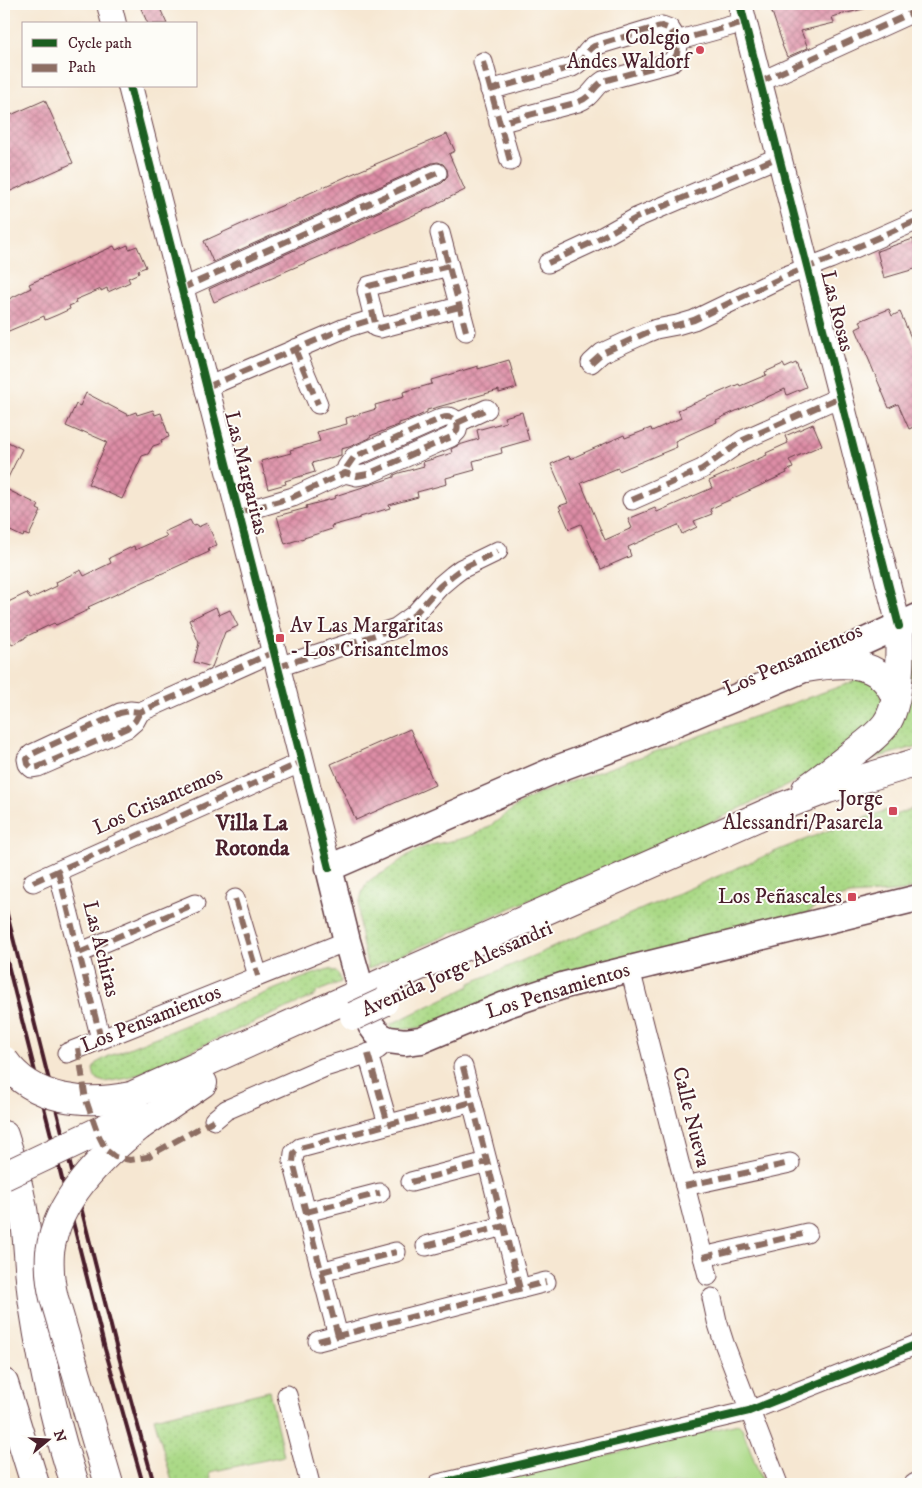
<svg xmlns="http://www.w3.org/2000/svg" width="922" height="1488" viewBox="0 0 922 1488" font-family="'IM FELL DW Pica',serif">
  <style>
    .grass { fill: url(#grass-dots); stroke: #7a7c58 }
    .pitch { fill: #aad986; stroke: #7a7c58 }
    .building { fill: url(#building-cross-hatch) }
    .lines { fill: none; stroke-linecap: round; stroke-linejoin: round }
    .minor-casing { stroke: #643d44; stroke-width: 21 }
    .tertiary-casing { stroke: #643d44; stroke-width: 26 }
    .secondary-casing { stroke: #643d44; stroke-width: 29 }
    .trunk-casing { stroke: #643d44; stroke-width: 30 }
    .minor { stroke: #fff; stroke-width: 19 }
    .tertiary { stroke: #fff; stroke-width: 24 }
    .secondary { stroke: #fff; stroke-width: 26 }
    .trunk { stroke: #fff; stroke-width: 28 }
    .rail { stroke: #4a1f2b; stroke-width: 4 }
    .trunk-bridge-casing { stroke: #643d44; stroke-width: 30; stroke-linecap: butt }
    .trunk-bridge { stroke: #fff; stroke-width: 28 }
    .quiet { stroke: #8d6e63; stroke-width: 6; stroke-dasharray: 12 6; stroke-linecap: butt }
    .cycleway-casing { stroke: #fdfcf7; stroke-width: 11 }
    .cycleway { stroke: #1b5e20; stroke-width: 8 }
    .poi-dot { fill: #d1495b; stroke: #fdfcf7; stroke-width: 2 }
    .labels { text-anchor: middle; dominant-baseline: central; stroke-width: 4; stroke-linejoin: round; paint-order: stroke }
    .poi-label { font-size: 21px; fill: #4a1f2b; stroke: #fdfcf7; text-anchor: end }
    .street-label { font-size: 21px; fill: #4a1f2b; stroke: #fdfcf7 }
    .neighbourhood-label { font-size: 22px; font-weight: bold; fill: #4a1f2b; stroke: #fdfcf7 }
  </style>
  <defs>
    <pattern id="grass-dots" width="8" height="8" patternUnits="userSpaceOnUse" patternTransform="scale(1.25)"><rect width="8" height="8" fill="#aad986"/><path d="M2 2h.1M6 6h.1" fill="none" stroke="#94ba74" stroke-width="1.8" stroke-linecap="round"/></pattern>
    <pattern id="building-cross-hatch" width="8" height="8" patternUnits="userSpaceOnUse" patternTransform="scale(1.25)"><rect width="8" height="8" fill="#dd8da6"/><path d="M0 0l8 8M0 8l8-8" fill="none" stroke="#b57387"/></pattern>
  </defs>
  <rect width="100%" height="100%" fill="#fdfcf7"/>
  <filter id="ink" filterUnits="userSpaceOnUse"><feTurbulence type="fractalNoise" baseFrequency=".02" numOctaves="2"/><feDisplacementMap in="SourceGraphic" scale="10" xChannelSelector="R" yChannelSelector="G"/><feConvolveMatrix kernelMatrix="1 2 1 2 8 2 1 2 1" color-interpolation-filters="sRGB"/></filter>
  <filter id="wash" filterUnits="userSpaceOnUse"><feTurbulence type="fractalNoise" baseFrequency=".0096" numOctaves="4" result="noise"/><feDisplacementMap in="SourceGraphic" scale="20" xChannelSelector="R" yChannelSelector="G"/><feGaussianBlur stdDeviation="1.12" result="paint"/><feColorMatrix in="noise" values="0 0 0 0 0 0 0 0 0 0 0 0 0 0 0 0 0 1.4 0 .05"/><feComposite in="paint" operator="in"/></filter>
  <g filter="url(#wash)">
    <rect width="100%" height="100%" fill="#f6e7d2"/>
    <g class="grass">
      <polygon points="918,635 918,746 868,760 894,734 909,650"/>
      <path d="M858 680H865L880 687 884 715 816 771 784 787 708 824 368 969C363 945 348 896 373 878 377 875 382 874 386 871 398 863 408 853 422 848 437 842 454 842 470 836 493 828 508 810 528 799 539 793 552 789 564 784Z"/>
      <polygon points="918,807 918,886 904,891 850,895 823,902 801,917 419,1028 393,1030 389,1025 470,986 470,983 781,849 827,831 887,810 889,817"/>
      <path d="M329 969C337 971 340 974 341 982L316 992V995L129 1078 104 1082 95 1078 93 1069 98 1062 109 1056 300 979 322 971Z"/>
      <polygon points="269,1391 284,1456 210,1472 212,1484 173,1484 154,1418"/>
    </g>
    <polygon class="pitch" points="738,1424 742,1428 763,1484 506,1484 505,1479"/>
    <g id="blocks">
      <g class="building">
        <polygon points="139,4 158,4 167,24 148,24"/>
        <polygon points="787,4 866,4 867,8 832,17 834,23 801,31 808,48 787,57 782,45 783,45 771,9"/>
        <polygon points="45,100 73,163 4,194 4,118"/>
        <polygon points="447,134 455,151 449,154 465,190 438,203 438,204 361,239 214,302 209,289 442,183 446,179 448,175 447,169 443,164 438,162 432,163 213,262 204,241 352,174"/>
        <polygon points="913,239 918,258 918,268 884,278 877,251"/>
        <polygon points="128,245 129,249 137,246 146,267 138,270 139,273 128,278 130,282 108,292 107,288 101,291 101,289 75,300 76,303 69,306 70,309 57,315 45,320 44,316 4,333 4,293 7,300 31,288 29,284 92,256 114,246 116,250"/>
        <polygon points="889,309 892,316 900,312 918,354 918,425 909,429 898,404 889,408 856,329 862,326 860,321"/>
        <polygon points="509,360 517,388 499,393 499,390 427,410 427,412 412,419 399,423 399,425 370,436 370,438 349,447 341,449 341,455 312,463 315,472 285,481 286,484 268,489 261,461 291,453 290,450 320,441 317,432 347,424 346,418 376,409 375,405 404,397 403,392 432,384 431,380 478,366 478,369"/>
        <polygon points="796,363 806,387 787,395 785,389 716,420 717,422 675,441 677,447 619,471 618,468 581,483 605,540 632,528 628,519 655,508 657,512 712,488 709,481 767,455 766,453 788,443 785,436 813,424 822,445 789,460 793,468 786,471 787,473 710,509 712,514 694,521 697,527 682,534 678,525 628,547 631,556 601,569 581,524 569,529 559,506 568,503 551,464 569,456 570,459 624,435 625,438 651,428 652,431 681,418 678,410 739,384 740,386 766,375 765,372 783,364 785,368"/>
        <polygon points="86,393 128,415 136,412 137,415 153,410 155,415 161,413 169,437 161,440 162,443 153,446 148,454 142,456 122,499 88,484 107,442 82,431 82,433 66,426 76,404 80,406"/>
        <polygon points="522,412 529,440 501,448 502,453 473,461 475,470 446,478 447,484 417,492 418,497 389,505 390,508 360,517 360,518 331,526 332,529 285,544 277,516 307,508 306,506 336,498 335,496 394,477 394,475 399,473 424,466 423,462 452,453 451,449 459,445 479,439 477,430 506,422 504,417"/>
        <polygon points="4,440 22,449 4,486"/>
        <polygon points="4,488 39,505 37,509 41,511 29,536 24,534 23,537 4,528"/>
        <polygon points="190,520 193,526 197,525 198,527 207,523 217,545 208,549 209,552 88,607 90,609 56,625 54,623 25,637 25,638 12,645 8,636 4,637 4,604 27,593 30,599 57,586 56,582 81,570 84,576 111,563 109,558 134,546 135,550 167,536 164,532"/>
        <polygon points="216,607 219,615 230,610 238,626 225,632 212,667 194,662 199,643 189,620"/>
        <polygon points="410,729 435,785 356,820 331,764"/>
      </g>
    </g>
  </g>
  <g filter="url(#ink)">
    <use href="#blocks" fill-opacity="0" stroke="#643d44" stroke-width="1"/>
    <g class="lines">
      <g class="minor-casing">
        <g id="minor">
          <polyline points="676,41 745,22"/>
          <polyline points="483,62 510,161"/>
          <polyline points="760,82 918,10"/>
          <path d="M490 90 572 67C584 62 584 52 594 46L657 27 662 26 670 29C678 40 682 54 670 63L603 81C592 88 592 97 578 102L499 123"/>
          <polyline points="440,233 466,331"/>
          <polyline points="548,263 591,243 636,218 779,157"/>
          <polyline points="449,266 369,286 367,290 376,327 380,328 459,307"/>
          <polyline points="181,289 437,173"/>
          <polyline points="295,349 318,404"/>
          <polyline points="591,363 602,353 646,333 656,329 677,325 694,320 783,277 830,259 918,220"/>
          <polyline points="207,387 345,328 374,319"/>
          <polyline points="457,423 487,409"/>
          <polyline points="632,500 702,469 743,440 840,397"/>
          <path d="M238 513 293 497 345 473 357 476 368 474 451 437 457 431C460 420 451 415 442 418L354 457 347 467 345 473"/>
          <polyline points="278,667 396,628 414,615 440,586 453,575 461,569 498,551"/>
          <polyline points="140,712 135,721 127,728 38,767 32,768 28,764 27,759 32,754 120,713 130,711 140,712 274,652"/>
          <polyline points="58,871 101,1039"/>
          <polyline points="33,882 302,762"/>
          <polyline points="235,899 258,976"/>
          <polyline points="79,953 195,904"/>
          <polyline points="630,969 708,1276"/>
          <polyline points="67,1053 347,941"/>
          <polyline points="368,1054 388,1124"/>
          <polyline points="463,1067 520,1289"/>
          <polyline points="214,1120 226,1110 325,1067 373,1052 378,1049 389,1040"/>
          <polyline points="411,1182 487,1162"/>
          <polyline points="685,1186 790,1163"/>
          <polyline points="306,1212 380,1193"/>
          <polyline points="426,1246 504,1226"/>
          <polyline points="703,1257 807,1233"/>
          <polyline points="321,1272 396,1252"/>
          <polyline points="712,1298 717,1321 724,1343 778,1484"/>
          <polyline points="338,1336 293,1162 294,1153 300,1148 472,1102"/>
          <polyline points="318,1341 546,1282"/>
          <polyline points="287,1395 310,1484"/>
          <polyline points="438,1484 749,1411 918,1344"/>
          <polyline points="914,1484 918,1482"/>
        </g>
      </g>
      <g class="tertiary-casing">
        <g id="tertiary">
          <polyline points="109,4 114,24"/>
          <polyline points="740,4 899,626"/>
          <polyline points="130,86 329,868"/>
        </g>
      </g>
      <g class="secondary-casing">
        <polyline id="secondary" points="918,617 806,668 630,742 559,768 329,868 347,941 371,1025 376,1032 382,1037 389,1040 405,1042 421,1040 505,1005 565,985 918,898"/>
      </g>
      <g class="trunk-casing">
        <g id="trunk">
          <path d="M806 668C840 662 881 658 895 697"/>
          <path d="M806 789C822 778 837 766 852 754 864 745 877 736 886 724 901 703 900 652 899 626"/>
          <polyline points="379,984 783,806 828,789 918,762"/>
          <polyline points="131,1096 349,998"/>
          <polyline points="140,1126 203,1083"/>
          <path d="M4 1135C14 1166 23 1198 26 1231 29 1257 29 1284 34 1310 43 1369 56 1428 75 1484"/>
          <polyline points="4,1383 35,1484"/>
        </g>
      </g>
      <use href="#minor" class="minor"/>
      <use href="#tertiary" class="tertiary"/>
      <use href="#secondary" class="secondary"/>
      <use href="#trunk" class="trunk"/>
      <g class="rail">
        <polyline points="4,902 116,1346 154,1484"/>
        <polyline points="4,949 105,1349 143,1484"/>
      </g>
      <g class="trunk-bridge-casing">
        <g id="trunk-bridge">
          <polyline points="354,1016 384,1002"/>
          <path d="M4 1060C33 1102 86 1105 131 1096"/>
          <polyline points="4,1176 137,1113"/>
          <path d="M109 1484 54 1298C50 1282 49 1267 50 1252 57 1199 101 1157 140 1126"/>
        </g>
      </g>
      <use href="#trunk-bridge" class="trunk-bridge"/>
      <g class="quiet">
        <polyline points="676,41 745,22"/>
        <polyline points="483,62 510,161"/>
        <polyline points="760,82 918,10"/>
        <path d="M490 90 572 67C584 62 584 52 594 46L657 27 662 26 670 29C678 40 682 54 670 63L603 81C592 88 592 97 578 102L499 123"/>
        <polyline points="440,233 466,331"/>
        <polyline points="548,263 591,243 636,218 779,157"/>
        <polyline points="449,266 369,286 367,290 376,327 380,328 459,307"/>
        <polyline points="181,289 437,173"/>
        <polyline points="295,349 318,404"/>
        <polyline points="591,363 602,353 646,333 656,329 677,325 694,320 783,277 830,259 918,220"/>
        <polyline points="207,387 345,328 374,319"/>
        <polyline points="457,423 487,409"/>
        <polyline points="632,500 702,469 743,440 840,397"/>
        <path d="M238 513 293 497 345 473 357 476 368 474 451 437 457 431C460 420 451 415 442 418L354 457 347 467 345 473"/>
        <polyline points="278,667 396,628 414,615 440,586 453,575 461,569 498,551"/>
        <polyline points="140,712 135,721 127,728 38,767 32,768 28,764 27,759 32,754 120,713 130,711 140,712 274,652"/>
        <polyline points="58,871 101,1039"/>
        <polyline points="33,882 302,762"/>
        <polyline points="235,899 258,976"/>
        <polyline points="79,953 195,904"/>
        <polyline points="78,1048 86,1100 98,1134 106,1150 115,1157 130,1160 147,1157 214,1120"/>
        <polyline points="368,1054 388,1124"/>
        <polyline points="463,1067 520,1289"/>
        <polyline points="411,1182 487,1162"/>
        <polyline points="685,1186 790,1163"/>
        <polyline points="306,1212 380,1193"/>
        <polyline points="426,1246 504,1226"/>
        <polyline points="703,1257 807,1233"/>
        <polyline points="321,1272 396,1252"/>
        <polyline points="338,1336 293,1162 294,1153 300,1148 472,1102"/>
        <polyline points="318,1341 546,1282"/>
        <polyline points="914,1484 918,1482"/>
      </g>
      <g class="cycleway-casing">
        <g id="cycleway">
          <polyline points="740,4 899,626"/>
          <polyline points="130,86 329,868"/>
          <polyline points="438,1484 749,1411 918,1344"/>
        </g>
      </g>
      <use href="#cycleway" class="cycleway"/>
    </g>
  </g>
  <g class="poi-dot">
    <circle cx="700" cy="50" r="5"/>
    <rect x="275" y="633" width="10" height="10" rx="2.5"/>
    <rect x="888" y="806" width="10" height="10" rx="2.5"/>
    <rect x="847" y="892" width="10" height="10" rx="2.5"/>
  </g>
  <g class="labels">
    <g class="poi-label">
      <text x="690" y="38">Colegio<tspan x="690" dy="24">Andes Waldorf</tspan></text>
      <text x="290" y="626" text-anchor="start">Av Las Margaritas<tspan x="290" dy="24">- Los Crisantelmos</tspan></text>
      <text x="883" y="799">Jorge<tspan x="883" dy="24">Alessandri/Pasarela</tspan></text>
      <text x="842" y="897">Los Peñascales</text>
    </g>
    <g class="street-label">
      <text transform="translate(837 311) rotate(76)">Las Rosas</text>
      <text transform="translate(246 473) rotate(76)">Las Margaritas</text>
      <text transform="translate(793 660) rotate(-24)">Los Pensamientos</text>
      <text transform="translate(158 801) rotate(-24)">Los Crisantemos</text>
      <text transform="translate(101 949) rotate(76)">Las Achiras</text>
      <text transform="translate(457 969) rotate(-24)">Avenida Jorge Alessandri</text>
      <text transform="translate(558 991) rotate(-17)">Los Pensamientos</text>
      <text transform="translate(151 1019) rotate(-22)">Los Pensamientos</text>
      <text transform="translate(691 1117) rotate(76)">Calle Nueva</text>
    </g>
    <g class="neighbourhood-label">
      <text x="252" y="823">Villa La<tspan x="252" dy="25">Rotonda</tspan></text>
    </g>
  </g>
  <rect width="922" height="1488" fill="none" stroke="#fdfcf7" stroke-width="20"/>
  <rect x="22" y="22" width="175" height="65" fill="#fdfcf7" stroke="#b5a4a5"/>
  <rect x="32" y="39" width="25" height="8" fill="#1b5e20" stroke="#b5a4a5"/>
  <text x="68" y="48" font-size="15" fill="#4a1f2b">Cycle path</text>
  <rect x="32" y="64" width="25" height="8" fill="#8d6e63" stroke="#b5a4a5"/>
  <text x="68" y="72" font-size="15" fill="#4a1f2b">Path</text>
  <g transform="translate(48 1440) rotate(72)" stroke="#fdfcf7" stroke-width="4" paint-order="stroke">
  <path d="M0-4L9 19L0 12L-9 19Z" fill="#4a1f2b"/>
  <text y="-8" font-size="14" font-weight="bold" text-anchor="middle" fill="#4a1f2b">N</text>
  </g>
</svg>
